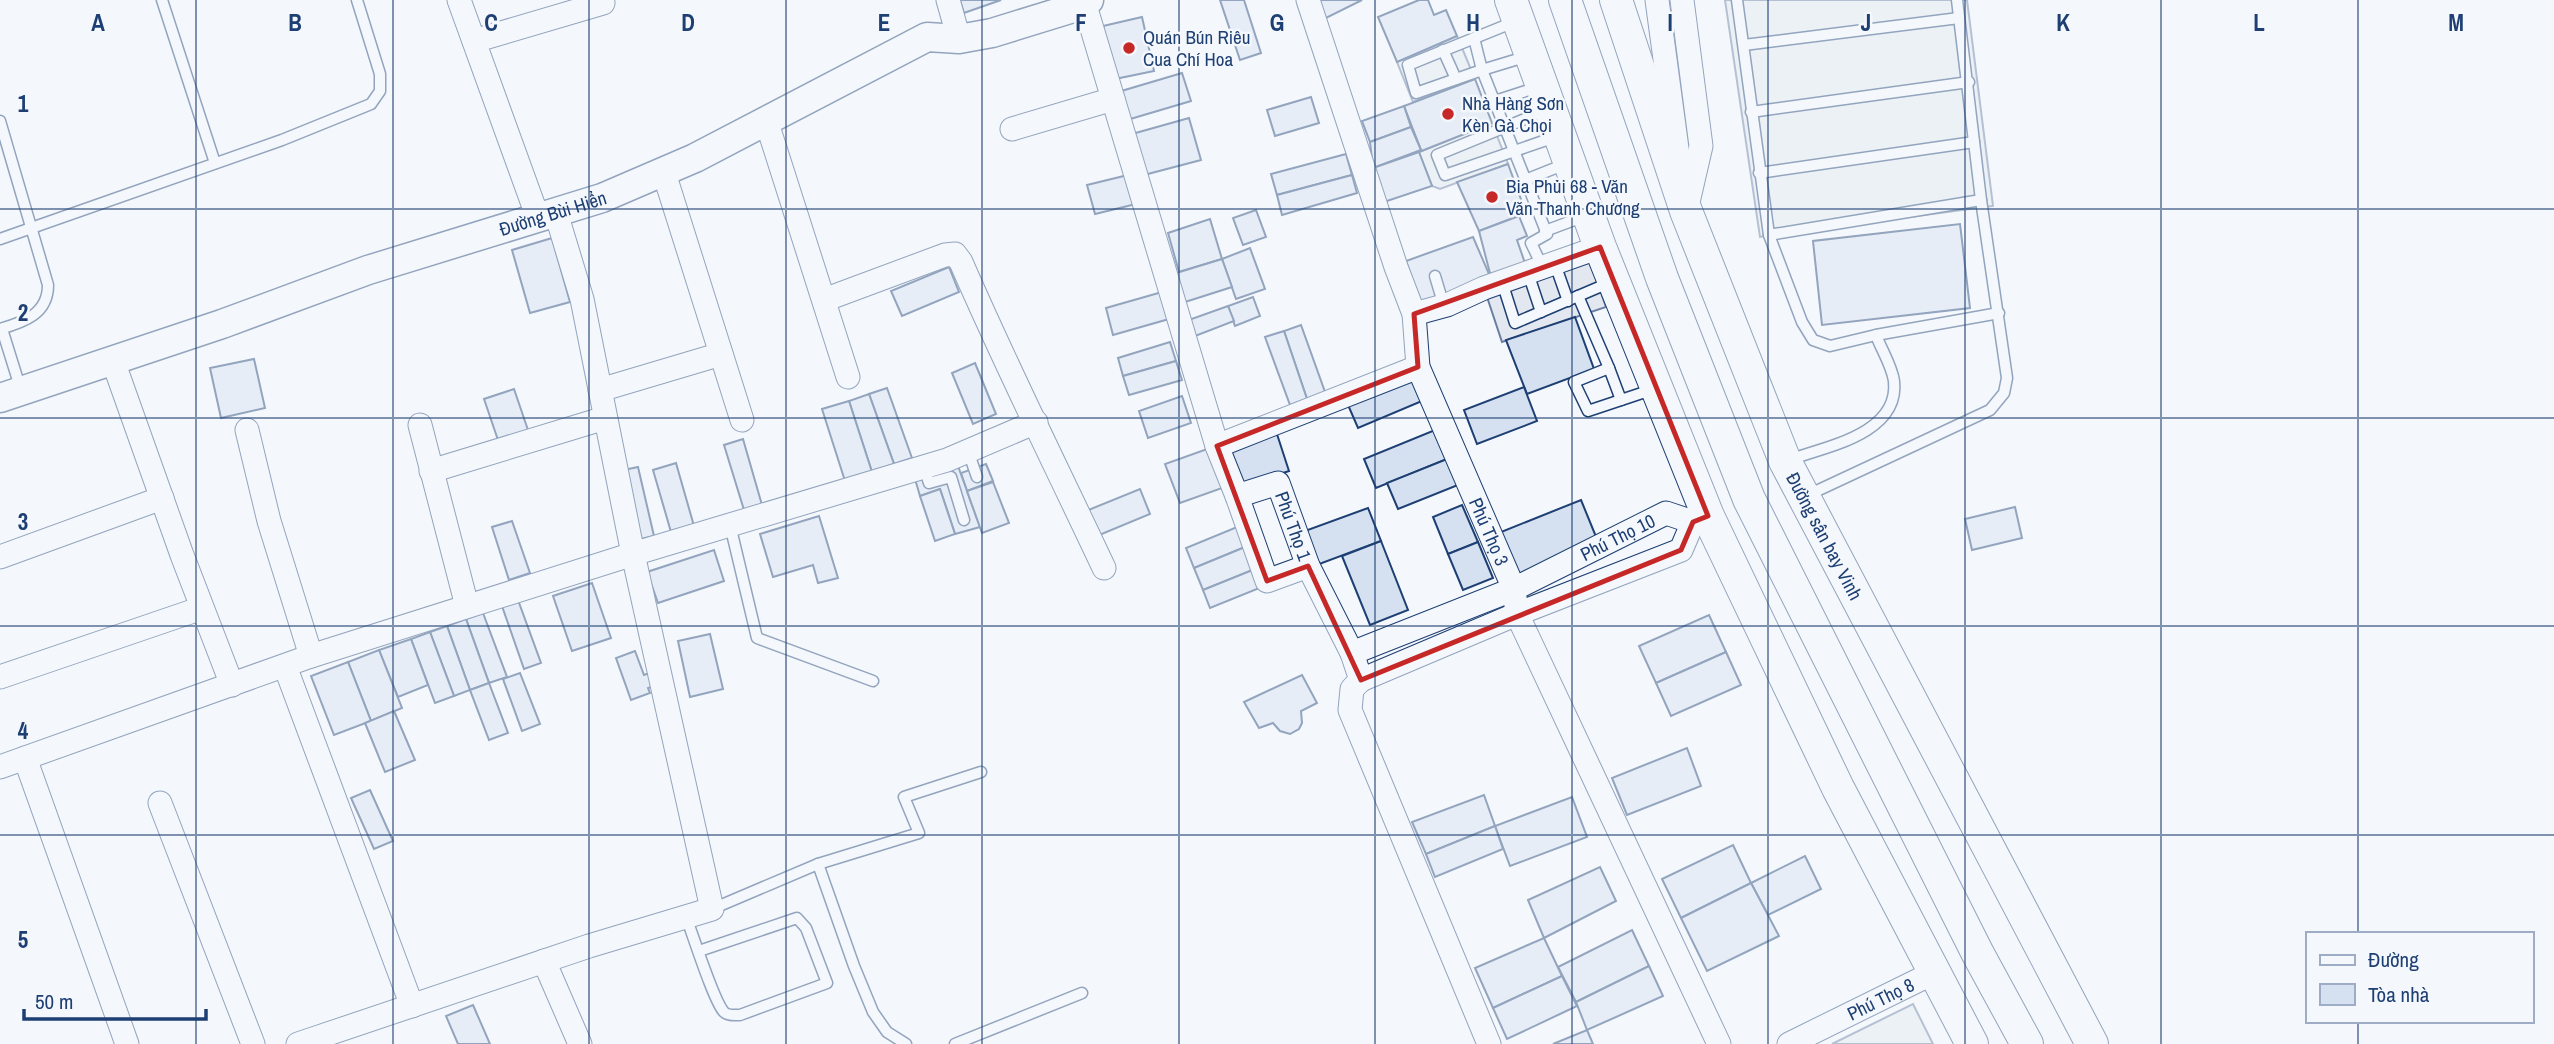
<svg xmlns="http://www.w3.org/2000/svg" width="2554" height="1044" viewBox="0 0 2554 1044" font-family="'Archivo Narrow',sans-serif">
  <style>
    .green { fill: #e3e9f0; stroke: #687fa3; stroke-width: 2 }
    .parking { fill: #e3e8f0; stroke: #687fa3; stroke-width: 2 }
    .building { fill: #d5e0f0; stroke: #1d3f73; stroke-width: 2 }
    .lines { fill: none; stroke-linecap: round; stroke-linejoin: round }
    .service-casing { stroke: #1d3f73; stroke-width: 13 }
    .minor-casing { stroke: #1d3f73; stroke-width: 25 }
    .tertiary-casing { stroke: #1d3f73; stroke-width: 31 }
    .secondary-casing { stroke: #1d3f73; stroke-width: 34 }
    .service { stroke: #f4f7fb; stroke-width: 10 }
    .minor { stroke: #f4f7fb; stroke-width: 23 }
    .tertiary { stroke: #f4f7fb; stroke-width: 28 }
    .secondary { stroke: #f4f7fb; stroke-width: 32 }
    .marked { fill: none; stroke: #c62828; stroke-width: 5; stroke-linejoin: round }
    .grid { fill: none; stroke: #1d3f73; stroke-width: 2; stroke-opacity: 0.55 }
    .poi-dot { fill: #c62828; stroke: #f4f7fb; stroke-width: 2.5 }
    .labels { text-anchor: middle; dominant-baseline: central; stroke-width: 5; stroke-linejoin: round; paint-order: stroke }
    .poi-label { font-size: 19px; fill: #1d3f73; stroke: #f4f7fb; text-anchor: start }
    .street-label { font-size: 19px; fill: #1d3f73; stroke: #f4f7fb }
    .grid-label { font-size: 23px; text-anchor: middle; font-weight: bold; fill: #1d3f73; stroke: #f4f7fb; stroke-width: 5; stroke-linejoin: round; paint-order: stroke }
  </style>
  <rect width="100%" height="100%" fill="#f4f7fb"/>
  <polygon class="green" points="1913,1004 1933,1044 1832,1044"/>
  <g class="parking">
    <polygon points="1725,0 1967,0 1993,206 1760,237"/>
    <polygon points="1457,36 1475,79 1413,102 1397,62"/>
    <polygon points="1492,123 1508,164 1440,189 1432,186 1419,152"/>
    <polygon points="1587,253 1606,307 1502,342 1484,288"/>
  </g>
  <g class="building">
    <polygon points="960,0 1001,0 964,13"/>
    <polygon points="1220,0 1244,0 1261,53 1240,60"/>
    <polygon points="1315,0 1362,0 1324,19"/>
    <polygon points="1419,0 1428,0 1434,15 1446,10 1457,36 1397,62 1378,17"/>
    <polygon points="1142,17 1154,71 1115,79 1103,26"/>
    <polygon points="1182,73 1191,101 1127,120 1118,92"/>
    <polygon points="1475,79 1492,123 1419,152 1421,150 1404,106"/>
    <polygon points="1311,97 1319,123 1275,136 1267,110"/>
    <polygon points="1404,106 1411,127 1370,142 1362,121"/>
    <polygon points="1189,118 1201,160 1144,175 1132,134"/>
    <polygon points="1411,127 1421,150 1373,168 1370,142"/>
    <polygon points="1419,152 1432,186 1384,202 1373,168"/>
    <polygon points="1346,154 1352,175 1277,195 1271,174"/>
    <polygon points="1508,164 1526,213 1479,231 1457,182"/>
    <polygon points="1128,175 1136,204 1095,214 1087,185"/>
    <polygon points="1352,175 1357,193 1282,215 1277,195"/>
    <polygon points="1256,210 1266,237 1243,245 1233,218"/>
    <polygon points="1519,216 1527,236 1517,240 1527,269 1492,281 1479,231"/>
    <polygon points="1210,219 1222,259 1179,272 1168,233"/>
    <polygon points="1960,224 1970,308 1822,325 1813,241"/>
    <polygon points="1473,237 1492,281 1421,305 1406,261"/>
    <polygon points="552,238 570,302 530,313 512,250"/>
    <polygon points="1250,248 1265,289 1236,299 1222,259"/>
    <polygon points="1222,259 1232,287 1182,303 1173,274"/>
    <polygon points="949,267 959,292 902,316 891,291"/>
    <polygon points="1162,292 1169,319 1113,335 1106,308"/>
    <polygon points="1253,297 1260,316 1235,326 1228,306"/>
    <polygon points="1228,306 1234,321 1190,338 1183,322"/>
    <polygon points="1575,317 1594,369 1527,394 1506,340"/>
    <polygon points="1301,325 1325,392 1307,399 1284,331"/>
    <polygon points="1284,331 1307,399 1290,405 1265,337"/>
    <polygon points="1170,342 1176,361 1123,376 1118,358"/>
    <polygon points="254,359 265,408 221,418 210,368"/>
    <polygon points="1176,361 1182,380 1129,395 1123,376"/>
    <polygon points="975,363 996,414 973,424 952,373"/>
    <polygon points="1409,371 1422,401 1358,428 1345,398"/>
    <polygon points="1524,387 1537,421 1477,444 1464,410"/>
    <polygon points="887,388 912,458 894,464 869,394"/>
    <polygon points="514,389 528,430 498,440 484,399"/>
    <polygon points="869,394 894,464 872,472 849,401"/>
    <polygon points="1182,396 1191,423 1148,438 1139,411"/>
    <polygon points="849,401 872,472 845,481 822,409"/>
    <polygon points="1275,428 1289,471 1237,488 1223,445"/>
    <polygon points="1435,430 1447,459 1376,488 1364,459"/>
    <polygon points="743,439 762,505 744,510 724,445"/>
    <polygon points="1210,448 1225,487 1180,503 1165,464"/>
    <polygon points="1447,459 1458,485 1398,509 1387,483"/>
    <polygon points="676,463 694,526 671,532 653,470"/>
    <polygon points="986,464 993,481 967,491 961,473"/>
    <polygon points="958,466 980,527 955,534 940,489 920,496 915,479"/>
    <polygon points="638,467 654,536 636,540 619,471"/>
    <polygon points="993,482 1009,523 982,533 967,491"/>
    <polygon points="940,489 955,534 935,541 920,496"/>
    <polygon points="1140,489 1150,514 1097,536 1086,511"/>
    <polygon points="1581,500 1599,544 1518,575 1501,532"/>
    <polygon points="1462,505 1478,542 1448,554 1433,517"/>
    <polygon points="2015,507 2022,538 1972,550 1965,519"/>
    <polygon points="1368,508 1381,541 1314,566 1302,532"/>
    <polygon points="819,516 838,578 818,583 813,565 773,577 760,534"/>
    <polygon points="512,521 530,573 509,580 492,527"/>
    <polygon points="1237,527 1245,547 1194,568 1186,548"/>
    <polygon points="1381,541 1408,610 1370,625 1342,556"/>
    <polygon points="1478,542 1493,578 1463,590 1448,554"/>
    <polygon points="1245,547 1255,569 1203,590 1194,568"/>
    <polygon points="714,550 724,581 658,603 647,572"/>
    <polygon points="1255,569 1262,587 1210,608 1203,590"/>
    <polygon points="592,583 611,638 572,651 553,596"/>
    <polygon points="518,600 541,663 524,669 502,606"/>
    <polygon points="483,613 507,677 489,683 466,619"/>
    <polygon points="1709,615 1726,652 1656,683 1639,646"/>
    <polygon points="466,619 489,683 470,690 447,626"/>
    <polygon points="447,626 470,690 454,696 430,632"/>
    <polygon points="430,632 454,696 435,703 411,639"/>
    <polygon points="710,634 723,689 690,697 678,641"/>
    <polygon points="411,639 428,685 398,697 379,650"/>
    <polygon points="379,650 402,708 371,721 348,662"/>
    <polygon points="635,651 644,675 652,672 657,685 648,688 650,693 631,700 616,658"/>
    <polygon points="1726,652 1741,685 1671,716 1656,683"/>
    <polygon points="348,662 371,721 334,735 311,676"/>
    <polygon points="520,673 540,724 522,731 503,679"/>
    <polygon points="1302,675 1317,703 1301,711 1302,723 1299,729 1290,734 1280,731 1273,723 1259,728 1244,702"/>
    <polygon points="489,683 508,733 489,740 470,690"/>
    <polygon points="394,711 415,760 385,772 365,723"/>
    <polygon points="1687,748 1701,786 1627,815 1612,778"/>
    <polygon points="370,790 393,841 374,849 351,798"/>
    <polygon points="1484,795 1495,826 1426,854 1412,822"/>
    <polygon points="1572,797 1587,837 1510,866 1495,826"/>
    <polygon points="1495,826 1503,849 1435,877 1426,854"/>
    <polygon points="1733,845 1751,883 1681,918 1662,879"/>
    <polygon points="1805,856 1821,889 1768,915 1751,883"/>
    <polygon points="1600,867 1616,901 1544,938 1528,900"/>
    <polygon points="1751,883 1779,936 1707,971 1681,918"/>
    <polygon points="1632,930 1649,966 1576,1002 1558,967"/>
    <polygon points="1544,938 1562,976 1493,1008 1475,968"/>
    <polygon points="1649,966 1663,996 1587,1030 1576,1002"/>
    <polygon points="1562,976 1577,1006 1507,1039 1493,1008"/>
    <polygon points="473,1005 490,1044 458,1044 446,1016"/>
    <polygon points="1587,1030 1593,1044 1553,1044"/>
  </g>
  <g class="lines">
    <g class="service-casing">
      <g id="service">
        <polyline points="162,0 215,163"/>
        <polyline points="1737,0 1769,235 1802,322 1813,340 1830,346 1876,335 1999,313"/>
        <polyline points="1514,22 1408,65 1416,93 1482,70 1547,234 1531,243 1543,268"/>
        <polyline points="1474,38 1482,70 1528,56"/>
        <polyline points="1744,45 1959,18"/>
        <polyline points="1443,50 1456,79"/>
        <polyline points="1495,101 1538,87"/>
        <polyline points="1547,110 1437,155 1445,175 1558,136"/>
        <polyline points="1751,112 1969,82"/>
        <path d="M0 121 48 285C48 314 24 322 0 329"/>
        <polyline points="1759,173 1974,142"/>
        <polyline points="1525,180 1568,163"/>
        <polyline points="1545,231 1585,216"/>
        <polyline points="1769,235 1981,200"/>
        <polyline points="0,239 282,140 371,104 380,91 380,74 357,0"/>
        <polyline points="1555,264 1568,301"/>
        <polyline points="1528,273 1541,312"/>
        <polyline points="1435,276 1444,306"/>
        <polyline points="1502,282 1515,323 1611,282"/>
        <polyline points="1578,296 1609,368 1574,382 1588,411 1654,389"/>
        <polyline points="2,329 21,390"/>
        <polyline points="1609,368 1621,400"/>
        <polyline points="968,451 977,477"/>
        <path d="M1788 460C1825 447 1900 434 1894 381 1892 366 1881 349 1876 335"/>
        <polyline points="924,467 929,483 951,477 964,520"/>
        <polyline points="1808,495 1990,410 2004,393 2007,378 1981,200 1957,0"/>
        <polyline points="730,525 757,638 873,681"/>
        <polyline points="818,864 854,966 873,1012 887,1032 906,1044"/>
        <polyline points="712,909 818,864 919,833 904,797 981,772"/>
        <path d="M686 917C693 935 714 1002 724 1012 728 1016 735 1015 740 1015L827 983 806 928 797 918 699 951"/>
        <polyline points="955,1044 1082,993"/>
      </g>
    </g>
    <g class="minor-casing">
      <g id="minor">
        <polyline points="459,0 538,218"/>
        <polyline points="948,0 959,39"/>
        <path id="s1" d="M1308 0 1396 267 1414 314 1418 367 1514 589 1517 614 1719 1044"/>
        <polyline points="1657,0 1678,156"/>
        <polyline points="1682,0 1701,146 1686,211"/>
        <path id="s2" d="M1084 2 1217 446 1237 496 1278 483 1308 566 1352 653 1361 680 1352 689 1350 710 1489 1044"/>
        <polyline points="474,41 603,3"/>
        <polyline points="766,120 848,377"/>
        <polyline points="1012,129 1113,99"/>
        <polyline points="664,173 742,420"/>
        <path d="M824 300 945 255 955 254 961 262C1006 366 1056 466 1104 568"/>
        <polyline points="1414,314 1447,305 1484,288 1600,247"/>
        <polyline points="113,361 182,555 232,685"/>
        <polyline points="600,390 721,354"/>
        <polyline points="420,425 467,606"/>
        <polyline points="247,430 269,521 311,656"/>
        <polyline points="1217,446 1418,367"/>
        <polyline points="431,471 605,418"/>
        <polyline points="1237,496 1267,581 1308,566"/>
        <polyline points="0,557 162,498"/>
        <path id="s3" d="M1352 653 1514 589 1666 513 1693 522"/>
        <polyline points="285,666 412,1006"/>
        <polyline points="0,677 202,608"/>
        <polyline points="1361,680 1517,614 1681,550 1693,522"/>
        <polyline points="25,758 127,1044"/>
        <polyline points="0,767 311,656 633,554 947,460 1036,422"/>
        <polyline points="160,803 253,1044"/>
        <polyline points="544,961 580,1044"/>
        <polyline points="298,1044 589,946 712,909 633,554 582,299 556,213"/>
        <path id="s4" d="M1789 1044 1933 973"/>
      </g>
    </g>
    <g class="tertiary-casing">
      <g id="tertiary">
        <path id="s5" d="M0 398 222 324 368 270 602 198 695 158 927 37 959 39 992 33 1073 8 1089 0"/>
      </g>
    </g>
    <g class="secondary-casing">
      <g id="secondary">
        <polyline points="1511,0 1600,247 1708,516 1838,788 1972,1044"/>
        <polyline points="1565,0 1662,278 1749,499 1978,954 2027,1044"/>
        <path id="s6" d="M1616 0 1686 211 1785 461 2092 1044"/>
      </g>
    </g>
    <use href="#service" class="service"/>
    <use href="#minor" class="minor"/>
    <use href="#tertiary" class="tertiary"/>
    <use href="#secondary" class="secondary"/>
  </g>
  <path d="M0 0H2554V1044H0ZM1600 247 1708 516 1693 522 1681 550 1361 680 1308 566 1267 581 1217 446 1418 367 1414 314Z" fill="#f4f7fb" fill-opacity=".55" fill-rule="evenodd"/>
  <path class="marked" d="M1600 247 1708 516 1693 522 1681 550 1361 680 1308 566 1267 581 1217 446 1418 367 1414 314Z"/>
  <path class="grid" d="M196 0V1044M393 0V1044M589 0V1044M786 0V1044M982 0V1044M1179 0V1044M1375 0V1044M1572 0V1044M1768 0V1044M1965 0V1044M2161 0V1044M2358 0V934M0 209H2554M0 418H2554M0 626H2554M0 835H2554M2358 1021V1044"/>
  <g class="poi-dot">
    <circle cx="1129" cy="48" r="7"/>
    <circle cx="1448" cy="114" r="7"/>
    <circle cx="1492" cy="197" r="7"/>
  </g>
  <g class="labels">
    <g class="poi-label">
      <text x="1143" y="37">Quán Bún Riêu<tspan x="1143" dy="22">Cua Chí Hoa</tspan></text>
      <text x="1462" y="103">Nhà Hàng Sơn<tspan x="1462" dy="22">Kèn Gà Chọi</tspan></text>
      <text x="1506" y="186">Bia Phủi 68 - Văn<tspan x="1506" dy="22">Văn Thanh Chương</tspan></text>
    </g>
    <g class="street-label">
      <text stroke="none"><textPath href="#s5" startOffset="583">Đường Bùi Hiển</textPath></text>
      <text stroke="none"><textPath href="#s2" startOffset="606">Phú Thọ 1</textPath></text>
      <text stroke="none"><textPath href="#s1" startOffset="564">Phú Thọ 3</textPath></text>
      <text stroke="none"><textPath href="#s6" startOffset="576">Đường sân bay Vinh</textPath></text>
      <text stroke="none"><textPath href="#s3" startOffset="290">Phú Thọ 10</textPath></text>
      <text stroke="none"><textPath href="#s4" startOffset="102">Phú Thọ 8</textPath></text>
    </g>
  </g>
  <g class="grid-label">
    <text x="98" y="31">A</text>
    <text x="295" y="31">B</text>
    <text x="491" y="31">C</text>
    <text x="688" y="31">D</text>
    <text x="884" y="31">E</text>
    <text x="1081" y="31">F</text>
    <text x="1277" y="31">G</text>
    <text x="1473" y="31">H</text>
    <text x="1670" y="31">I</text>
    <text x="1866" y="31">J</text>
    <text x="2063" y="31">K</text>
    <text x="2259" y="31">L</text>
    <text x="2456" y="31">M</text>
    <text x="23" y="112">1</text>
    <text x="23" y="321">2</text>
    <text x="23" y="530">3</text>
    <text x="23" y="739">4</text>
    <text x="23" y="948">5</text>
  </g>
  <rect x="2306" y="932" width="228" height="91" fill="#f4f7fb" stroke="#9eadc5" stroke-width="2"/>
  <rect x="2320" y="955" width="35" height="10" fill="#f4f7fb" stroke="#9eadc5" stroke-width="2"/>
  <text x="2368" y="967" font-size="21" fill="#1d3f73">Đường</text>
  <rect x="2320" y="984" width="35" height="21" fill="#d5e0f0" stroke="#9eadc5" stroke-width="2"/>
  <text x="2368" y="1002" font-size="21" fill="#1d3f73">Tòa nhà</text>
  <path d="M24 1009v10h182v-10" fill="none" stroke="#1d3f73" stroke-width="3.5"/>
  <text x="35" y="1009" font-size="21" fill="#1d3f73" stroke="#f4f7fb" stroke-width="5" paint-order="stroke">50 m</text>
</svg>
